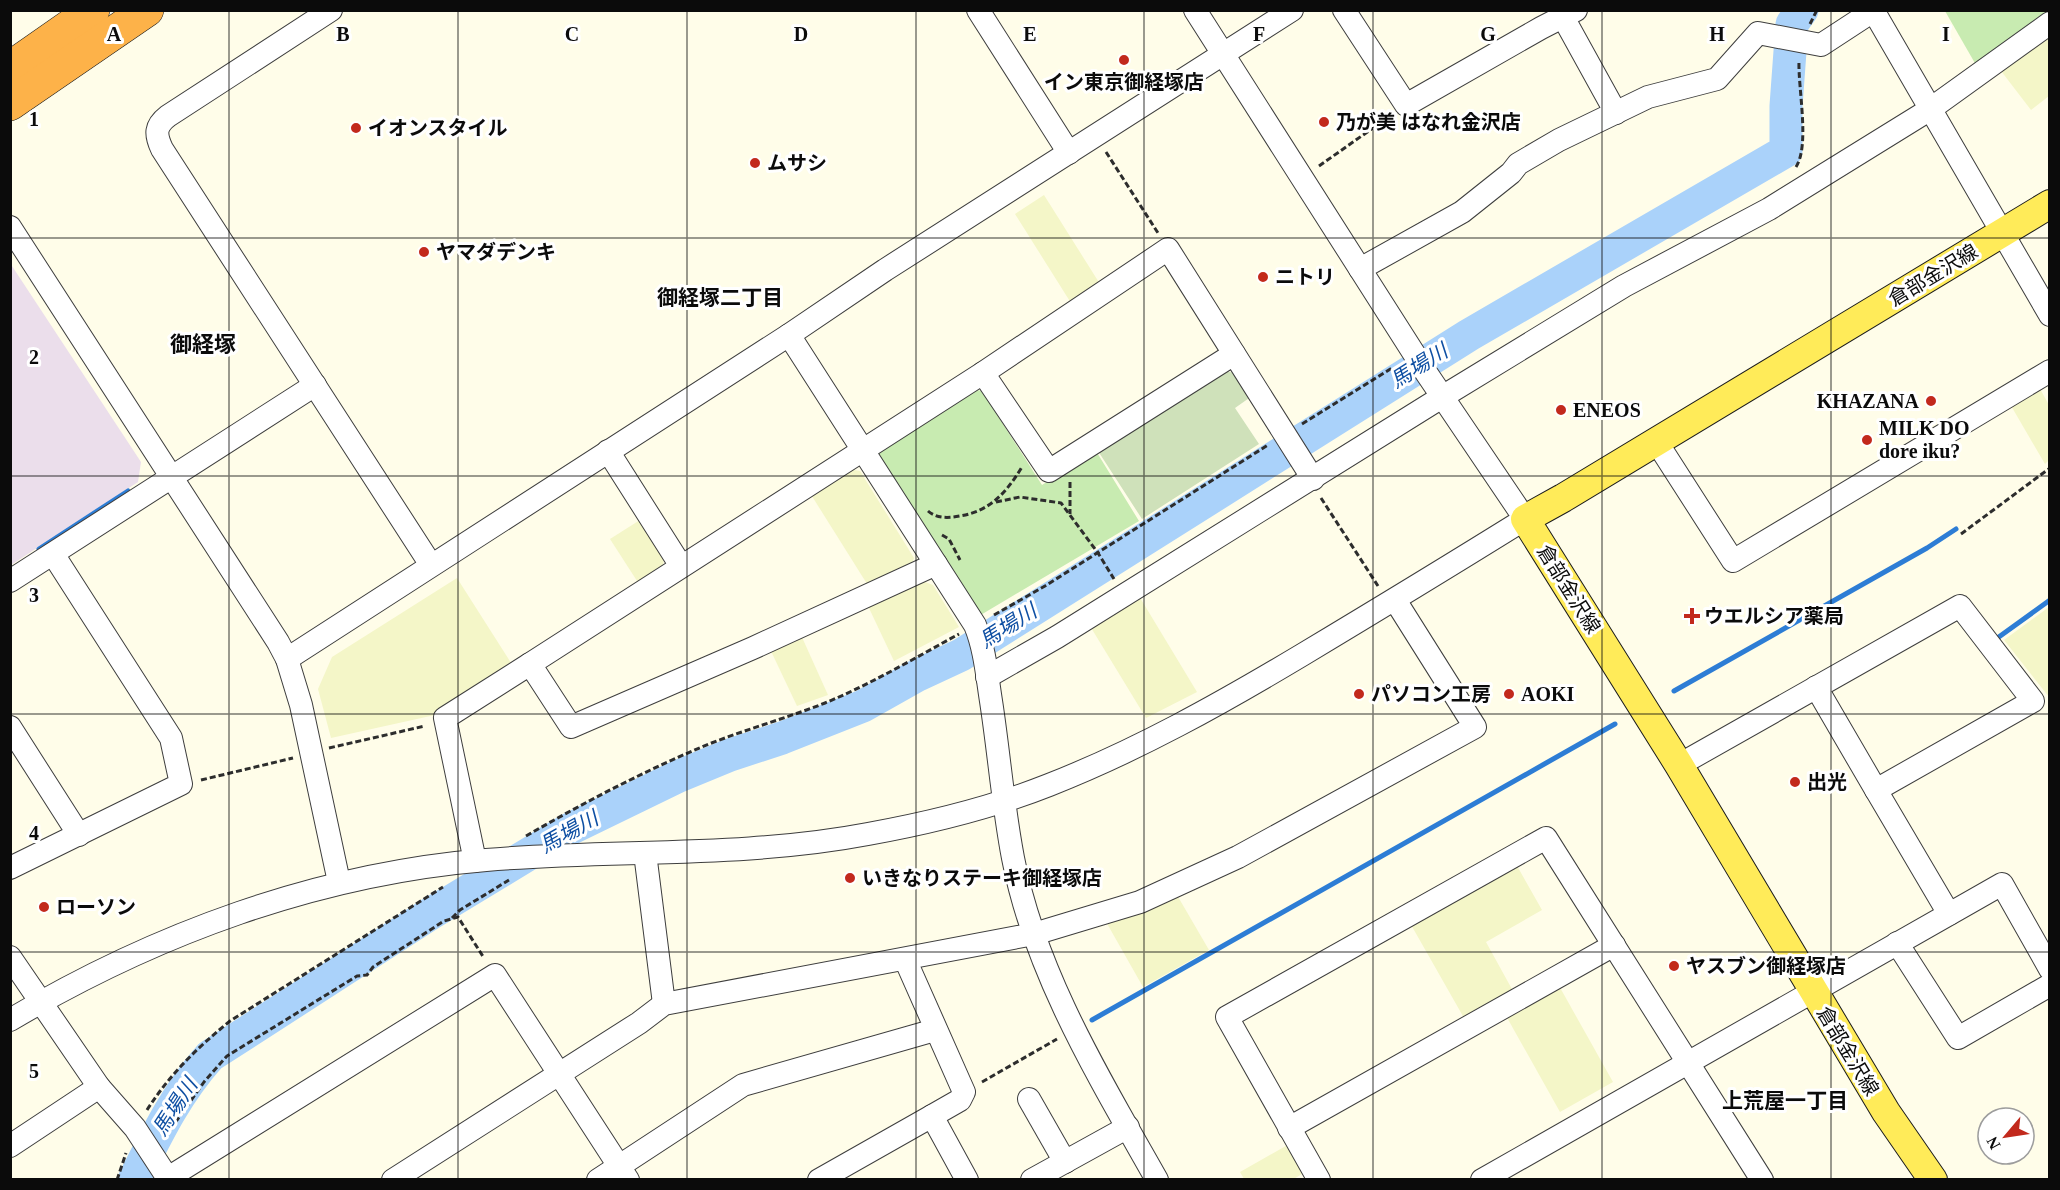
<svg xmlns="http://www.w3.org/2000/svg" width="2060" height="1190" viewBox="0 0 2060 1190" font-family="'Times New Roman','Noto Sans JP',serif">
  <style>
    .industrial { fill: #ebdeeb }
    .farmland { fill: #f4f6c8 }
    .green { fill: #c8ebb1 }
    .cemetery { fill: #cfe1ba }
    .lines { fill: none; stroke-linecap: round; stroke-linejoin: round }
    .stream { stroke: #2d7dd5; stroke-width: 5 }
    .river { stroke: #aad2fa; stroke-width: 33 }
    .minor-casing { stroke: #3e3e3e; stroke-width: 24 }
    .major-casing { stroke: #1c1c1c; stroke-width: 30 }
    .highway-casing { stroke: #1c1c1c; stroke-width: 34 }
    .path { stroke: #2d2d2d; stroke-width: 3; stroke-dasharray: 6 3; stroke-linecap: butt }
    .minor { stroke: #fff; stroke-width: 22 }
    .major { stroke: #ffeb59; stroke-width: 28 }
    .highway { stroke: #fdb249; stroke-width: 33 }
    .grid { fill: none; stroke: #0b0b0b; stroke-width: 1.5; stroke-opacity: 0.55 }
    .poi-dot { fill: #c2291c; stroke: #fff; stroke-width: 2 }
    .labels { text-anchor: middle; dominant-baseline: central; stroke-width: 6; stroke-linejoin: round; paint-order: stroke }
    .poi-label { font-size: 20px; font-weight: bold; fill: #0b0b0b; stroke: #fff; text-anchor: start }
    .street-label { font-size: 20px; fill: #0b0b0b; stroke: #fff }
    .neighbourhood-label { font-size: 21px; font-weight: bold; fill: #0b0b0b; stroke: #fff }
    .water-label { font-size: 21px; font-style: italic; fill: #0e4fa3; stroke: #fff }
    .quarter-label { font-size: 22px; font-weight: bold; fill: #0b0b0b; stroke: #fff }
    .grid-label { font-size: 20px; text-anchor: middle; font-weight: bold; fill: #0b0b0b; stroke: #fff; stroke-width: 6; stroke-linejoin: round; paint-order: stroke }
  </style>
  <rect width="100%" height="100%" fill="#fffde9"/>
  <polygon class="industrial" points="10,263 141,462 138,482 11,565"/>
  <g class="farmland">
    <polygon points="2049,37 2049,96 2031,110 1998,67"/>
    <polygon points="1044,195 1100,284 1071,303 1015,214"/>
    <polygon points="2039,387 2049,405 2049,460 2045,464 2010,404"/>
    <polygon points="848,469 860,471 914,558 911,566 869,587 810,493"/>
    <polygon points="640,520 664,559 662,570 639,584 610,539"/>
    <polygon points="457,578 513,666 435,715 331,738 318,689 332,657"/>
    <polygon points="922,581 933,585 959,627 894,661 868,606"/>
    <polygon points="1139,596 1197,692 1146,718 1090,626"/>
    <polygon points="2049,607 2049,697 2004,640"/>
    <polygon points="801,635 828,695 797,706 770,649"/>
    <polygon points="1516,864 1542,910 1486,942 1513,991 1464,1018 1410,923"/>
    <polygon points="1177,895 1209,950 1143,987 1105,920"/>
    <polygon points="1558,984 1613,1082 1560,1112 1505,1014"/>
    <polygon points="1291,1143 1307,1171 1292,1180 1244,1179 1240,1172"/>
  </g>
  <g class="green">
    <polygon points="1945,11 2048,11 1976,65"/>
    <polygon points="972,389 982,391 1042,485 1096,451 1139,521 979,616 872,452"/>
  </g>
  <polygon class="cemetery" points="1223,371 1236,373 1252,396 1235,408 1259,444 1142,519 1098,451"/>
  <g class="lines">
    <g class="stream">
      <polyline points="39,549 128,491"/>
      <polyline points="1996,639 2050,600"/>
      <polyline points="1674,691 1927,548 1956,529"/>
      <polyline points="1092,1020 1615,724"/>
    </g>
    <path class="river" d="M134 1180C157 1134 176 1094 210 1056L430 914 570 829 679 776 730 755 782 738 863 706 918 675 961 655 1469 335 1786 151V106L1792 24 1802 10"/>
    <g class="minor-casing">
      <g id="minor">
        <path d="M331 10 168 116C155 126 155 134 162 149L431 565"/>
        <polyline points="978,10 1069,153"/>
        <polyline points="1344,10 1406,105 1541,28 1576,10"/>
        <polyline points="1873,10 2050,315"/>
        <polyline points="1563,17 1616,113"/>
        <polyline points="10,227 278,642 287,659 301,705 339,882"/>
        <polyline points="1360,269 1462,212 1511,173 1518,164 1559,140 1648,97 1717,79 1758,33 1821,45 1873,11"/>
        <path d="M789 335 975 625C985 649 987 676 991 701 999 753 1003 806 1013 858 1035 973 1100 1079 1157 1180"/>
        <polyline points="983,373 1049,471 1234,354"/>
        <polyline points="1656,441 1733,561 2050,371"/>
        <polyline points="608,451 681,566"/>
        <polyline points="10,581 315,385"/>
        <polyline points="287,659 789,335 885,270 1292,10"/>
        <polyline points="530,664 983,373 1168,249 1313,479"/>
        <polyline points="987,677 1057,637 1442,397 1624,286 1769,209 1929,110 2050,23"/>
        <polyline points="1816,687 1876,790"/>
        <polyline points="10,727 79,835"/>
        <polyline points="1679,765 1960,606 2033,701 1876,790 1949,914"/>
        <polyline points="645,853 664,1004"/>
        <polyline points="475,861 445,718 530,664 571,727 753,648 936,564"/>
        <polyline points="10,868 181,784 171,738 53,554"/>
        <polyline points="1897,943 1958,1038 2050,985"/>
        <polyline points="10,957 99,1087 135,1128 169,1180"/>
        <polyline points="905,959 964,1092 960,1100 932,1116"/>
        <path d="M10 1020C155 934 317 874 486 860 613 849 742 858 868 834 929 823 991 808 1049 785 1138 750 1220 704 1302 655 1377 610 1451 565 1525 519L1427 374 1195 10"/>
        <polyline points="1029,1099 1065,1162"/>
        <polyline points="1289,1128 1614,945"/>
        <polyline points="10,1146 99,1087"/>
        <polyline points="168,1178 495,975 628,1180"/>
        <polyline points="393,1180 639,1023 664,1004 1034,934 1140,902 1238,857 1475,727 1395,600"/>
        <polyline points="598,1180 743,1085 935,1030"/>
        <polyline points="819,1180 932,1116 967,1180"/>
        <polyline points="1032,1180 1128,1127"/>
        <polyline points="1319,1180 1227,1017 1546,838 1762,1180"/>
        <polyline points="1482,1180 2002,884 2050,969"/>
      </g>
    </g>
    <g class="major-casing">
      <polyline id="major" points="1933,1180 1886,1112 1679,765 1525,519 1563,498 2050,204"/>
    </g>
    <g class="highway-casing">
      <g id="highway">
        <polyline points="10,68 93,10"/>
        <polyline points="10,104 147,10"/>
      </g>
    </g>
    <g class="path">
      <polyline points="1810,24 1817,10"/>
      <polyline points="1106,152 1158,233"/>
      <polyline points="1319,166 1390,116"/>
      <path d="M1796 167C1810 145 1798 89 1799 61"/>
      <polyline points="1302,424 1392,368"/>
      <polyline points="1070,482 1070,514"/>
      <polyline points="1321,498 1378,586"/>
      <polyline points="996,502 1020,497 1061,503 1098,553 1114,579"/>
      <path d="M928 511C937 519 949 518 960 516 990 511 1006 493 1022 467"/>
      <polyline points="1961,534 2050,468"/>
      <polyline points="942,535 949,539 960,560"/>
      <polyline points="994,615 1045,586 1268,445"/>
      <polyline points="329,748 425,726"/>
      <polyline points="201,780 293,758"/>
      <path d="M526 836C585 802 646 770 709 744 747 729 787 718 825 703 871 684 915 658 959 634"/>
      <polyline points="452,918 460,910 509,880"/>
      <polyline points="982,1082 1057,1039"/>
      <path d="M147 1110C170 1074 197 1048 230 1021L443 887"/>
      <polyline points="165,1137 204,1082 227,1056 357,976 367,975 373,967 444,921 458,917 484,958"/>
      <polyline points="117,1180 126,1153"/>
    </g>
    <use href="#minor" class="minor"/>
    <use href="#major" class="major"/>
    <use href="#highway" class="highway"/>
  </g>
  <path class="grid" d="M229 10V1180M458 10V1180M687 10V1180M916 10V1180M1144 10V1180M1373 10V1180M1602 10V1180M1831 10V1180M10 238H2050M10 476H2050M10 714H2050M10 952H2050"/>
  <g class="poi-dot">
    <circle cx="1124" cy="60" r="6"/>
    <circle cx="1324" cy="122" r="6"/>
    <circle cx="356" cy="128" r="6"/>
    <circle cx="755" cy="163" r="6"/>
    <circle cx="424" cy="252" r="6"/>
    <circle cx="1263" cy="277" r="6"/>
    <circle cx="1931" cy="401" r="6"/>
    <circle cx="1561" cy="410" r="6"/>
    <circle cx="1867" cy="440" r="6"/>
    <path d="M1689 607h6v6h6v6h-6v6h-6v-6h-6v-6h6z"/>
    <circle cx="1359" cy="694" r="6"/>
    <circle cx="1509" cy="694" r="6"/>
    <circle cx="1795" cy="782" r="6"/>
    <circle cx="850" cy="878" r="6"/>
    <circle cx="44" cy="907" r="6"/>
    <circle cx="1674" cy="966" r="6"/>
  </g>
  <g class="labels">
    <g class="poi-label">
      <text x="1124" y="82" text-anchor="middle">イン東京御経塚店</text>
      <text x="1336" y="122">乃が美 はなれ金沢店</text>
      <text x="368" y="128">イオンスタイル</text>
      <text x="767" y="163">ムサシ</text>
      <text x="436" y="252">ヤマダデンキ</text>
      <text x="1275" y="277">ニトリ</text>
      <text x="1919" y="401" text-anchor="end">KHAZANA</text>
      <text x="1573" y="410">ENEOS</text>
      <text x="1879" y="428">MILK DO<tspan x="1879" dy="23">dore iku?</tspan></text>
      <text x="1704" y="616">ウエルシア薬局</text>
      <text x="1371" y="694">パソコン工房</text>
      <text x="1521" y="694">AOKI</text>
      <text x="1807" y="782">出光</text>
      <text x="862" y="878">いきなりステーキ御経塚店</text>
      <text x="56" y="907">ローソン</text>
      <text x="1686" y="966">ヤスブン御経塚店</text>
    </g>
    <g class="street-label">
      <text transform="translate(1933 275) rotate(-31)">倉部金沢線</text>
      <text transform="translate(1569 589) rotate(58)">倉部金沢線</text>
      <text transform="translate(1848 1051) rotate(59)">倉部金沢線</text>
    </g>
    <g class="neighbourhood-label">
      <text x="720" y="298">御経塚二丁目</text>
      <text x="1785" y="1101">上荒屋一丁目</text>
    </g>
    <g class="water-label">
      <text transform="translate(1419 366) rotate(-32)">馬場川</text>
      <text transform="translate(1008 626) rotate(-32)">馬場川</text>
      <text transform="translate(569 832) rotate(-29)">馬場川</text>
      <text transform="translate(175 1107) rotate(-57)">馬場川</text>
    </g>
    <g class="quarter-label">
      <text x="203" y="344">御経塚</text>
    </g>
  </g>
  <g class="grid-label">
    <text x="114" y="41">A</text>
    <text x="343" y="41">B</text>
    <text x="572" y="41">C</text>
    <text x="801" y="41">D</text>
    <text x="1030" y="41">E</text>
    <text x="1259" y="41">F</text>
    <text x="1488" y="41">G</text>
    <text x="1717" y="41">H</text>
    <text x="1946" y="41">I</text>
    <text x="34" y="126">1</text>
    <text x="34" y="364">2</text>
    <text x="34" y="602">3</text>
    <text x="34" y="840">4</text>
    <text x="34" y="1078">5</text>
  </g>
  <rect width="2060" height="1190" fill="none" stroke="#0b0b0b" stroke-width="24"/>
  <g transform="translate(2006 1136) rotate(241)"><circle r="28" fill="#ffffff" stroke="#9d9d9d" stroke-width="1.5"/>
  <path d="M0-4.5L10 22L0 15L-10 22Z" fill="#c2291c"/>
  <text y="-9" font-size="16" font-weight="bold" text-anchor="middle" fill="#0b0b0b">N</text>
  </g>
</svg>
